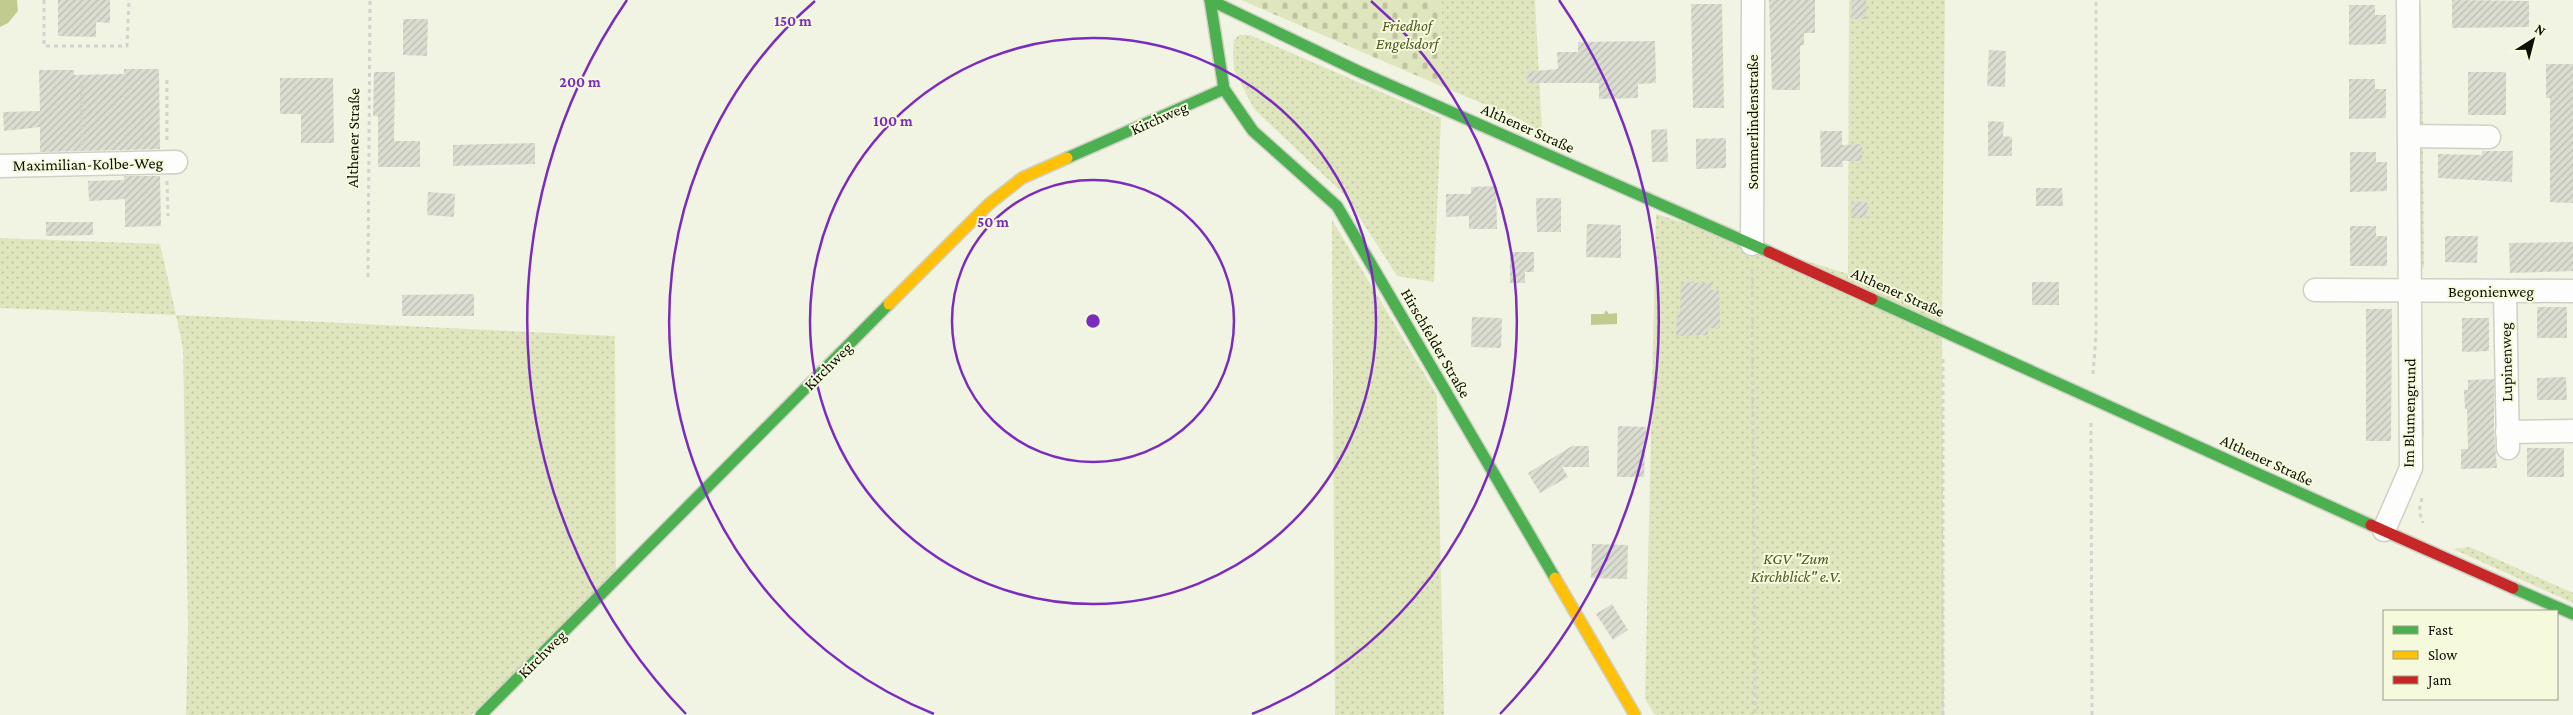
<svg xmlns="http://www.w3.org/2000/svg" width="2573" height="715" viewBox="0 0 2573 715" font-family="'Crimson Pro',serif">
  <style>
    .grass { fill: url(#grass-dots) }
    .cemetery { fill: url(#cemetery-stones) }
    .water { fill: #c1cb90 }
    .building { fill: url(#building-hatch) }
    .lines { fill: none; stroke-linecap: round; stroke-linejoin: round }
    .street-casing { stroke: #ced1c4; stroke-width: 25 }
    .fast-casing { stroke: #ced1c4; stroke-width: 14 }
    .slow-casing { stroke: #ced1c4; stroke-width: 14 }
    .jam-casing { stroke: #ced1c4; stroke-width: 14 }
    .path { stroke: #d2d2ce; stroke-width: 3; stroke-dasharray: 4 4; stroke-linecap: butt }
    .street { stroke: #fdfdfb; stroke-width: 22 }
    .fast { stroke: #4caf50; stroke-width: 11 }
    .slow { stroke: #ffc107; stroke-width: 11 }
    .jam { stroke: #c62828; stroke-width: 11 }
    .ring { fill: none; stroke: #7b2cbf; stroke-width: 2.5 }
    .labels { text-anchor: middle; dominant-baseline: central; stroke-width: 4; stroke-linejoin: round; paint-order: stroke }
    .park-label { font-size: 16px; font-style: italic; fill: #50571f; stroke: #f5fadd }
    .street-label { font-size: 16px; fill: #0e1006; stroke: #f5fadd }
    .centre { fill: #7b2cbf; stroke: #f5fadd; stroke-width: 2.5 }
    .ring-label { font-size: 15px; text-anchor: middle; font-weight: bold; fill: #7b2cbf; stroke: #f5fadd; stroke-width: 4; stroke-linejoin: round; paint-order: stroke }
  </style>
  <defs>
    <pattern id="grass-dots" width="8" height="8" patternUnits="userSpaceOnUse" patternTransform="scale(1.25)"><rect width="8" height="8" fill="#dfe6be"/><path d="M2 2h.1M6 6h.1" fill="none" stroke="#bec4a2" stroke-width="1.8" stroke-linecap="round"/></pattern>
    <pattern id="cemetery-stones" width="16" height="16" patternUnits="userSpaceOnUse" patternTransform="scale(1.25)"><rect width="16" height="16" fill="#dfe6be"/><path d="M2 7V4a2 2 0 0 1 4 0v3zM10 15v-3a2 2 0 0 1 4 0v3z" fill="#bec4a2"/></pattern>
    <pattern id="building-hatch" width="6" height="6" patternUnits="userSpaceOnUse" patternTransform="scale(1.25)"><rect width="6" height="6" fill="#daddd0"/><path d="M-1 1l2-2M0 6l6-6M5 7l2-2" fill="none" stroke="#babdb1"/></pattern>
  </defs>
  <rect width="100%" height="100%" fill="#f1f4e3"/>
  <g class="grass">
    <polygon points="1442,0 1535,0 1542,132 1517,118 1441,86"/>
    <polygon points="1849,0 1945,0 1942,319 1944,715 1655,715 1645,699 1656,214 1848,274"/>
    <polygon points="2418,0 2421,6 2423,128 2417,128"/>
    <polygon points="1239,35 1250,35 1441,118 1434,282 1397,276 1346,196 1254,109 1234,70 1233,49 1234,40"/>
    <polygon points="2423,145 2424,266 2421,271 2418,149"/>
    <polygon points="1332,220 1437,395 1444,715 1335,715"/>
    <polygon points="0,238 160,244 176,315 615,336 616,570 471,715 186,715 188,625 183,349 176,315 0,308"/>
    <polygon points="2419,314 2422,317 2424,438 2419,437"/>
    <polygon points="2470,547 2573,593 2573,603 2453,549"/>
  </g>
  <polygon class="cemetery" points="1241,0 1442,0 1441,86"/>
  <g class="water">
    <polygon points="0,0 17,0 18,11 8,23 0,27"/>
    <polygon points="1606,310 1609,314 1617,313 1617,324 1591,325 1591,314 1604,314"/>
  </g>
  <g class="building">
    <polygon points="58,0 110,0 110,23 96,22 96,37 58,36"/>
    <polygon points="1769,0 1815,0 1815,33 1804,33 1804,45 1800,46 1800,90 1772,90"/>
    <polygon points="1852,0 1866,0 1866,19 1851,19"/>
    <polygon points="2452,0 2529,1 2529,27 2452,28"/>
    <polygon points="1691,4 1722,4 1724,108 1693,108"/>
    <polygon points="2349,5 2375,5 2375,15 2386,15 2386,44 2349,45"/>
    <polygon points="403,19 428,19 427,56 403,55"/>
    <polygon points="1655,41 1656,83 1638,84 1638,98 1599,99 1599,83 1527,83 1526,72 1558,69 1557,52 1578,52 1578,42"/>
    <polygon points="1989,50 2006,51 2005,87 1987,86"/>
    <polygon points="2546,64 2573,64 2573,203 2550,202 2550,98 2546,98"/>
    <polygon points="124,69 159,69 160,149 40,152 40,127 4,131 3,112 40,111 39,70 74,70 74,75 124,74"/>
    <polygon points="374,72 395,72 394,141 420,141 420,167 378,167 378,116 373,116"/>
    <rect x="2468" y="72" width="38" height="43"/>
    <polygon points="280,78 333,78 334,143 301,143 301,114 280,114"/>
    <polygon points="2349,79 2375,79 2375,89 2386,89 2386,118 2349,119"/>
    <polygon points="1988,121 2004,122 2003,136 2012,137 2012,156 1988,156"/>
    <polygon points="1667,129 1668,162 1652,162 1651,130"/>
    <polygon points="1820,131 1842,131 1842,145 1862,144 1862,161 1842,161 1843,167 1821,167"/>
    <polygon points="1726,138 1726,168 1696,169 1696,139"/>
    <polygon points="535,143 535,164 453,166 453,145"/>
    <polygon points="2482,151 2513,151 2512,182 2438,178 2438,154 2482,155"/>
    <polygon points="2350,152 2376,152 2376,162 2387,162 2387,191 2350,192"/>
    <polygon points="124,176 160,176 161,226 125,227 125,199 89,201 88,181 124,180"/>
    <polygon points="1496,186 1497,229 1469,229 1469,216 1446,217 1446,194 1471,194 1471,187"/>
    <polygon points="2036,188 2062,188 2063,206 2036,206"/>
    <polygon points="428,192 455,194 454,217 427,215"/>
    <polygon points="1536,198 1561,198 1561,232 1537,232"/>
    <polygon points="1852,202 1867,202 1867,218 1851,218"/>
    <polygon points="46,222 93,222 93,235 46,236"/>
    <polygon points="1587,224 1621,225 1621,258 1586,257"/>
    <polygon points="2350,226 2376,226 2376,236 2387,236 2387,266 2350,266"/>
    <polygon points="2445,236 2478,236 2477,263 2445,262"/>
    <polygon points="2573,242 2573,271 2510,273 2509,243"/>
    <polygon points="1510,252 1534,252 1534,272 1525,272 1525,283 1510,283"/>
    <polygon points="1681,282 1712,283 1711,290 1719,290 1720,328 1708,328 1708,335 1676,336 1677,312 1680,312"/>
    <rect x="2032" y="282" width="27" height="23"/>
    <polygon points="474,294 474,316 402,316 402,295"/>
    <rect x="2537" y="307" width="30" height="31"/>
    <polygon points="2366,309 2392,309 2391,441 2366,441"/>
    <polygon points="1472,317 1502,318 1501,348 1471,347"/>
    <polygon points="2462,318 2489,318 2489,351 2462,352"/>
    <polygon points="2566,377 2567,400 2537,400 2537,378"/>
    <polygon points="2494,379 2494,433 2497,468 2461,469 2461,449 2468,449 2467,409 2465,409 2464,390 2468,390 2468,380"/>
    <polygon points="1618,426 1646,427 1644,477 1617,477"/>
    <polygon points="1572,446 1589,446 1589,467 1562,467 1568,477 1540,493 1528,473"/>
    <rect x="2527" y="448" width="37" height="29"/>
    <polygon points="1592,544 1628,545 1627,579 1591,578"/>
    <polygon points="1612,604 1628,630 1613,640 1596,614"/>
  </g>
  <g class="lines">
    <g class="street-casing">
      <g id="street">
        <polyline points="2410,136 2489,137"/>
        <polyline points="0,166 176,162"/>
        <polyline points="1752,244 1753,0"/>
        <polyline points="2315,290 2573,291"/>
        <polyline points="2505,292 2508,448"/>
        <polyline points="2507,432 2573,431"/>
        <polyline points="2384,530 2411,468 2408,0"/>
      </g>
    </g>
    <g class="fast-casing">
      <g id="fast">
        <polyline points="1210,0 1360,72 1769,252"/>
        <polyline points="1210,0 1224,89 1253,131 1337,206 1555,578"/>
        <polyline points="1067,158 1224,89"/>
        <polyline points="1872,299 2371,525"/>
        <polyline points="2513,588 2573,614"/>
        <polyline points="481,715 889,304"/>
      </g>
    </g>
    <g class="slow-casing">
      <g id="slow">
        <polyline points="889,304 989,204 1022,178 1067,158"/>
        <polyline points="1555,578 1635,715"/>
      </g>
    </g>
    <g class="jam-casing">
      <g id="jam">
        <polyline points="1769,252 1872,299"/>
        <polyline points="2371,525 2513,588"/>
      </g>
    </g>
    <g class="path">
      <polyline points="44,0 44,46 127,46 129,0"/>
      <polyline points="167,80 167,142"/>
      <polyline points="82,145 82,81"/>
      <polyline points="167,181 168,216"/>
      <polyline points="1752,269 1755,715"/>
      <polyline points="368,277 370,0"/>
      <polyline points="2093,374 2096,336 2096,0"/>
      <polyline points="2091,423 2092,715"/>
      <polyline points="2422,498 2419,511 2423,523"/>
      <polyline points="1943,715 1943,356"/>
    </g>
    <use href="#street" class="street"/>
    <use href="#fast" class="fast"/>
    <use href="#slow" class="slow"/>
    <use href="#jam" class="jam"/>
  </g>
  <g class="ring">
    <circle cx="1093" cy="321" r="141"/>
    <circle cx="1093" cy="321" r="283"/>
    <path d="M934 714A424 424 0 0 1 815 1M1371 1A424 424 0 0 1 1252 714"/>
    <path d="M686 714A566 566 0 0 1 627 0M1559 0A566 566 0 0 1 1500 714"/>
  </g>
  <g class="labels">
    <g class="park-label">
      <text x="1407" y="25">Friedhof<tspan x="1407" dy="18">Engelsdorf</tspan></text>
      <text x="1796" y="558">KGV "Zum<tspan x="1796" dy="18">Kirchblick" e.V.</tspan></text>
    </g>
    <g class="street-label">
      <text transform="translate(1159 118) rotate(-24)">Kirchweg</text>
      <text transform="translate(1752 122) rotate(-90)">Sommerlindenstraße</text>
      <text transform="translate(1528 128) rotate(24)">Althener Straße</text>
      <text transform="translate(353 138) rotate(-89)">Althener Straße</text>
      <text transform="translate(88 164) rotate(-1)">Maximilian-Kolbe-Weg</text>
      <text x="2491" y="291">Begonienweg</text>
      <text transform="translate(1898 292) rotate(24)">Althener Straße</text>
      <text transform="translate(1436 343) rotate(60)">Hirschfelder Straße</text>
      <text transform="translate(2506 362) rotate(-91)">Lupinenweg</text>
      <text transform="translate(828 366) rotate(-45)">Kirchweg</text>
      <text transform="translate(2409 413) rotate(-89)">Im Blumengrund</text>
      <text transform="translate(2267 460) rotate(25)">Althener Straße</text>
      <text transform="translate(542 654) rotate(-45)">Kirchweg</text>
    </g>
  </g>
  <circle cx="1093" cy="321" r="8" class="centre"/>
  <g class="ring-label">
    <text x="793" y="26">150 m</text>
    <text x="580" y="87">200 m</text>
    <text x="893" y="126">100 m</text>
    <text x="993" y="227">50 m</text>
  </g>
  <rect x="2383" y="610" width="175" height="90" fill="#f5fadd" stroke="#999c87"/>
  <rect x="2393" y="626" width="25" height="8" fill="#4caf50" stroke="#999c87"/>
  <text x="2428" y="635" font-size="15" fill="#0e1006">Fast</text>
  <rect x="2393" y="651" width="25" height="8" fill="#ffc107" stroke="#999c87"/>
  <text x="2428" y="660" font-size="15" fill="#0e1006">Slow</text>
  <rect x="2393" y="676" width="25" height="8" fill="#c62828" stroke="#999c87"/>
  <text x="2428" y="685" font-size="15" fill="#0e1006">Jam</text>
  <g transform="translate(2533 40) rotate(36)" stroke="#f5fadd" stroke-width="4" paint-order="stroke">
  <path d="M0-4L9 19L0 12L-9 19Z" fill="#0e1006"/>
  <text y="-8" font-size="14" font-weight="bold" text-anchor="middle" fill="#0e1006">N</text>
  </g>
</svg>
